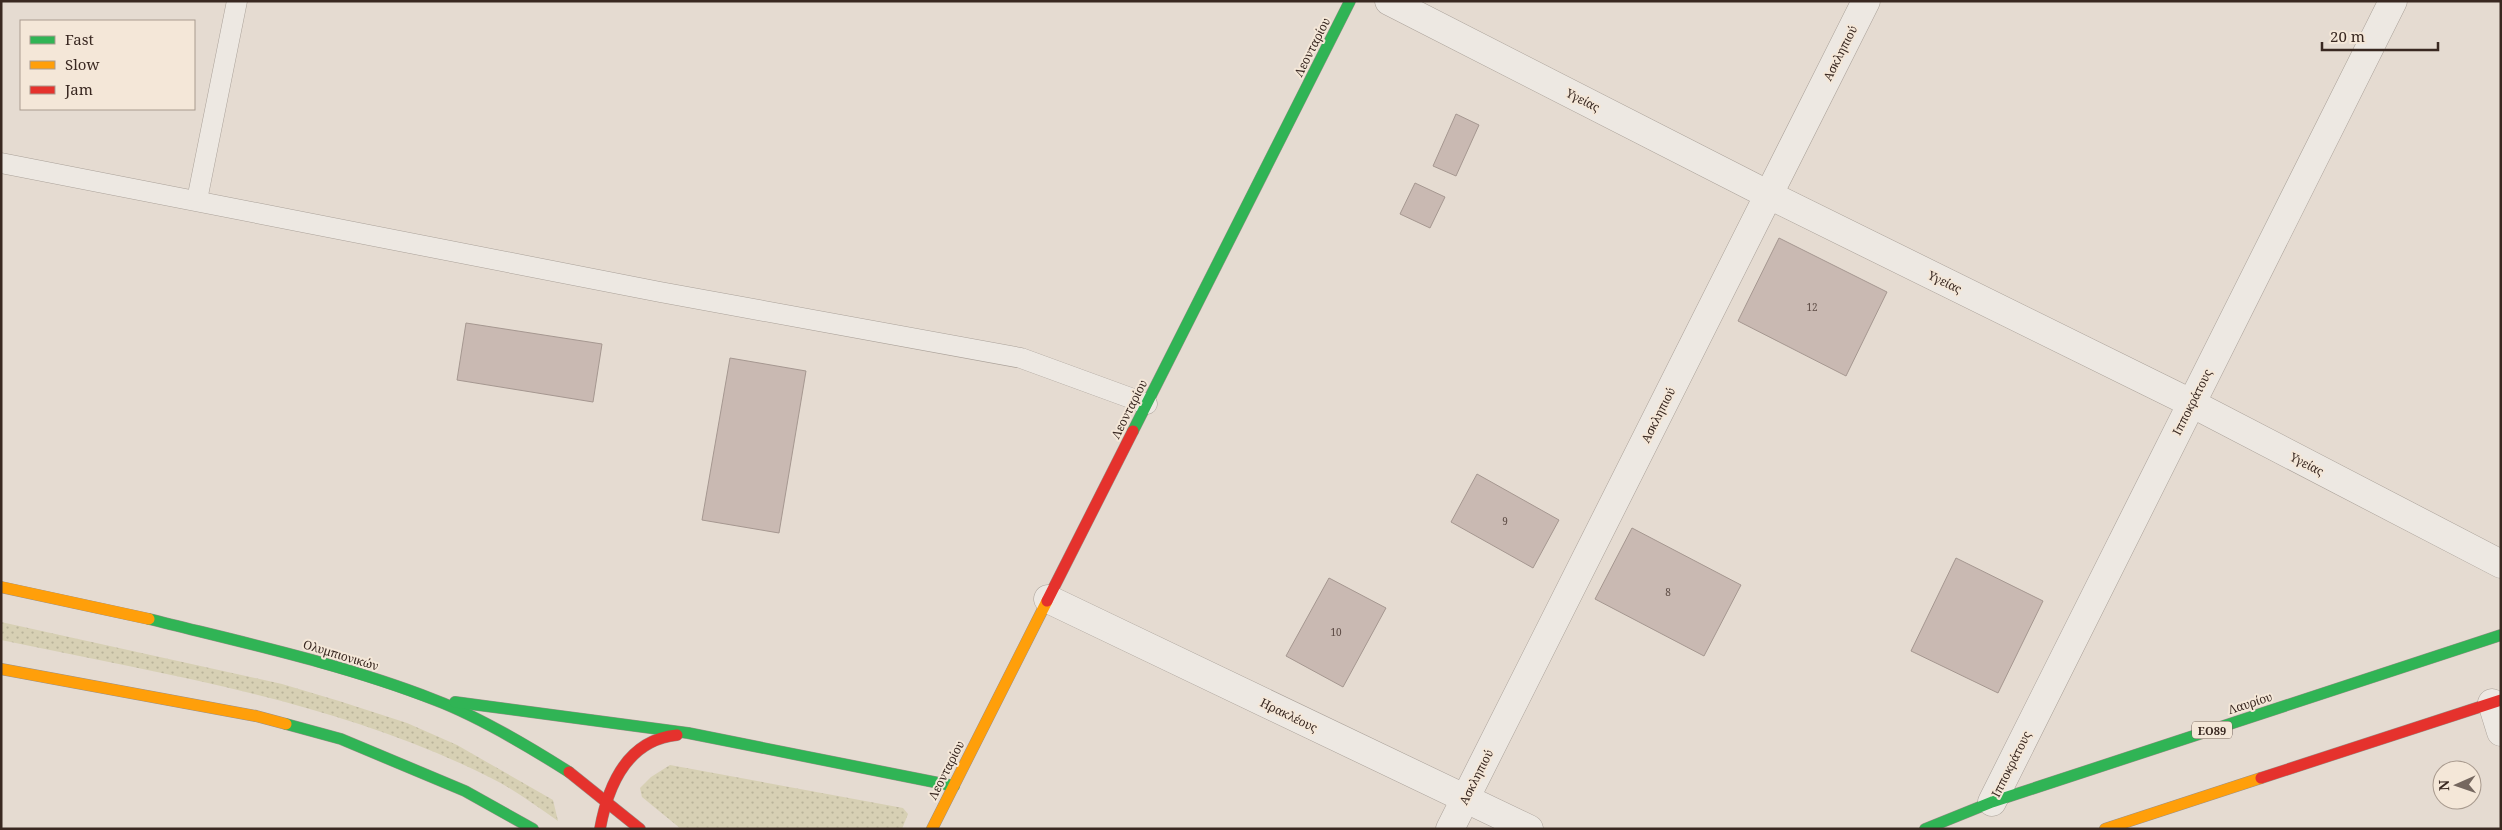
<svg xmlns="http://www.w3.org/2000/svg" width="2502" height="830" viewBox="0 0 2502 830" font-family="'Noto Serif',serif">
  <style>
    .grass { fill: url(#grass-dots) }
    .building { fill: #c9b9b2; stroke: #a59790 }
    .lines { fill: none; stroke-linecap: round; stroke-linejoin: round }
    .lane-casing { stroke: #aaa199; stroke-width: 21 }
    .street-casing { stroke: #aaa199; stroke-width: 29 }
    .fast-casing { stroke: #9a9089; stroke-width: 12 }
    .slow-casing { stroke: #9a9089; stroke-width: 12 }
    .jam-casing { stroke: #9a9089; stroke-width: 12 }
    .lane { stroke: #ede8e2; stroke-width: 20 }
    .street { stroke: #ede8e2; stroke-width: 28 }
    .fast { stroke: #30b455; stroke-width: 11 }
    .slow { stroke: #ff9f0a; stroke-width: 11 }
    .jam { stroke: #e5322d; stroke-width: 11 }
    .labels { text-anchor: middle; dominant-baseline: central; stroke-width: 4; stroke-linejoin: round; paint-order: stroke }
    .number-label { font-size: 10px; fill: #5d4c45 }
    .shield { fill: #f4e7d8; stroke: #716158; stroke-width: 1 }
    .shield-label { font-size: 11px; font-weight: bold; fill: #392821 }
    .street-label { font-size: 12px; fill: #392821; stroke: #f4e7d8 }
  </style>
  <defs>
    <pattern id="grass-dots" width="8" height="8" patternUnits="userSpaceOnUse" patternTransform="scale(1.25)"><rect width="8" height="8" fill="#d7d0b4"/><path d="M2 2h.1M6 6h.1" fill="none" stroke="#b9b39a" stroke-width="1.8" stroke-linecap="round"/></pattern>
  </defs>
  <rect width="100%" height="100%" fill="#e5dbd1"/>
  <g class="grass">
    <path d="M1 622 282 684 339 701 407 723 457 745 553 800 558 821C536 806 515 790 491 778 339 701 167 675 1 640Z"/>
    <polygon points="670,765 903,808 908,814 902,829 681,829 642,797 640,788 651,777"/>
  </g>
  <g class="building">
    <polygon points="1456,114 1479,125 1456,176 1433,166"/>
    <polygon points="1415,183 1445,197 1430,228 1400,214"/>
    <polygon points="1779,238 1887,292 1846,376 1738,321"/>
    <polygon points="466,323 602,344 593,402 457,380"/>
    <polygon points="730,358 806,371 779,533 702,520"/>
    <polygon points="1477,474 1559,520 1533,568 1451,522"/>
    <polygon points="1632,528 1741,585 1704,656 1595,599"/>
    <polygon points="1956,558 2043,601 1998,693 1911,651"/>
    <polygon points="1329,578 1386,608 1343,687 1286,656"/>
  </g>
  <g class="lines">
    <g class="lane-casing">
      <g id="lane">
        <polyline points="1,163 660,292 1021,358 1147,404"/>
        <polyline points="197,200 237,1"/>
      </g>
    </g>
    <g class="street-casing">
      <g id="street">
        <polyline points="1389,1 1769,195 2191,403 2501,564"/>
        <polyline points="1048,599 1529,829"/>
        <polyline points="2492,703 2501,732"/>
        <polyline points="1992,802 2393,1"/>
        <polyline points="1450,829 1866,1"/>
      </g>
    </g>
    <g class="fast-casing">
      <g id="fast">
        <polyline points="1133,431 1350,1"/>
        <path d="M149 619C245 643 343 664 435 700 480 717 528 746 569 772"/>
        <polyline points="455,702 688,733 954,786"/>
        <polyline points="286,724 341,739 465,791 533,829"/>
        <polyline points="1925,829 1992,802 2501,635"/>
      </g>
    </g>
    <g class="slow-casing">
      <g id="slow">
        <polyline points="1,587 149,619"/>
        <polyline points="1,669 256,716 286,724"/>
        <polyline points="932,829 1047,601"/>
        <polyline points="2105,829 2261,778"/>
      </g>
    </g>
    <g class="jam-casing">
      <g id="jam">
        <polyline points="1047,601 1133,431"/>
        <polyline points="569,772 640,829"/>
        <polyline points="2261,778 2501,700"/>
        <path d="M600 829C608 785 627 740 677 735"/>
      </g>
    </g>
    <use href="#lane" class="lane"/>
    <use href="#street" class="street"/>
    <use href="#fast" class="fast"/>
    <use href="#slow" class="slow"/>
    <use href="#jam" class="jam"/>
  </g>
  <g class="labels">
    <g class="number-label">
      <text x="1812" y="307">12</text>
      <text x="1505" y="521">9</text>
      <text x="1668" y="592">8</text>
      <text x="1336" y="632">10</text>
    </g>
    <rect class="shield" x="2192" y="721.5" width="40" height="17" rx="4"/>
    <g class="shield-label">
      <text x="2212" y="730">ΕΟ89</text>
    </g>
    <g class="street-label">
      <text transform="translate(1312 47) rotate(-63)">Λεονταρίου</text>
      <text transform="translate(1840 53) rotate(-63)">Ασκληπιού</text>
      <text transform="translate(1583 100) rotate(27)">Υγείας</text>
      <text transform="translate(1945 282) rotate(26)">Υγείας</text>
      <text transform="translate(2192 402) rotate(-63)">Ιπποκράτους</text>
      <text transform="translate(1129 409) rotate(-63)">Λεονταρίου</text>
      <text transform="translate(1658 415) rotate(-63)">Ασκληπιού</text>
      <text transform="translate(2307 464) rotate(27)">Υγείας</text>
      <text transform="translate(341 655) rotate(17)">Ολυμπιονικών</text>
      <text transform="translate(2250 703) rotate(-18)">Λαυρίου</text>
      <text transform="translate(1289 715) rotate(26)">Ηρακλέους</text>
      <text transform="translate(2011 764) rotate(-63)">Ιπποκράτους</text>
      <text transform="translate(946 770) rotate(-63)">Λεονταρίου</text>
      <text transform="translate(1476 777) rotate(-63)">Ασκληπιού</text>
    </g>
  </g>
  <rect width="2502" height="830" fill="none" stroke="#392821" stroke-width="5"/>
  <rect x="20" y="20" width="175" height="90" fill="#f4e7d8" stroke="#a99b8f"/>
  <rect x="30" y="36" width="25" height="8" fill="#30b455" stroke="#a99b8f"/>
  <text x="65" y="45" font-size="15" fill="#392821">Fast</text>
  <rect x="30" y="61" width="25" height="8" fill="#ff9f0a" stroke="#a99b8f"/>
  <text x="65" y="70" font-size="15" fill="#392821">Slow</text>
  <rect x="30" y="86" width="25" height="8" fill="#e5322d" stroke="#a99b8f"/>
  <text x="65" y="95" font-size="15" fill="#392821">Jam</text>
  <g transform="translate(2457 785) rotate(268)"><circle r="24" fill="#f4e7d8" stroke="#a99b8f"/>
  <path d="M0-4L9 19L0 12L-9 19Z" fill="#75675f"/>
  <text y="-8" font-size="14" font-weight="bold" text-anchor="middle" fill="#392821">N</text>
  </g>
  <path d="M2322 42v8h116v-8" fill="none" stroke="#392821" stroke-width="2.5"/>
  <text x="2330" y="42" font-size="15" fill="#392821" stroke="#f4e7d8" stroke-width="4" paint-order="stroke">20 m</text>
</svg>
